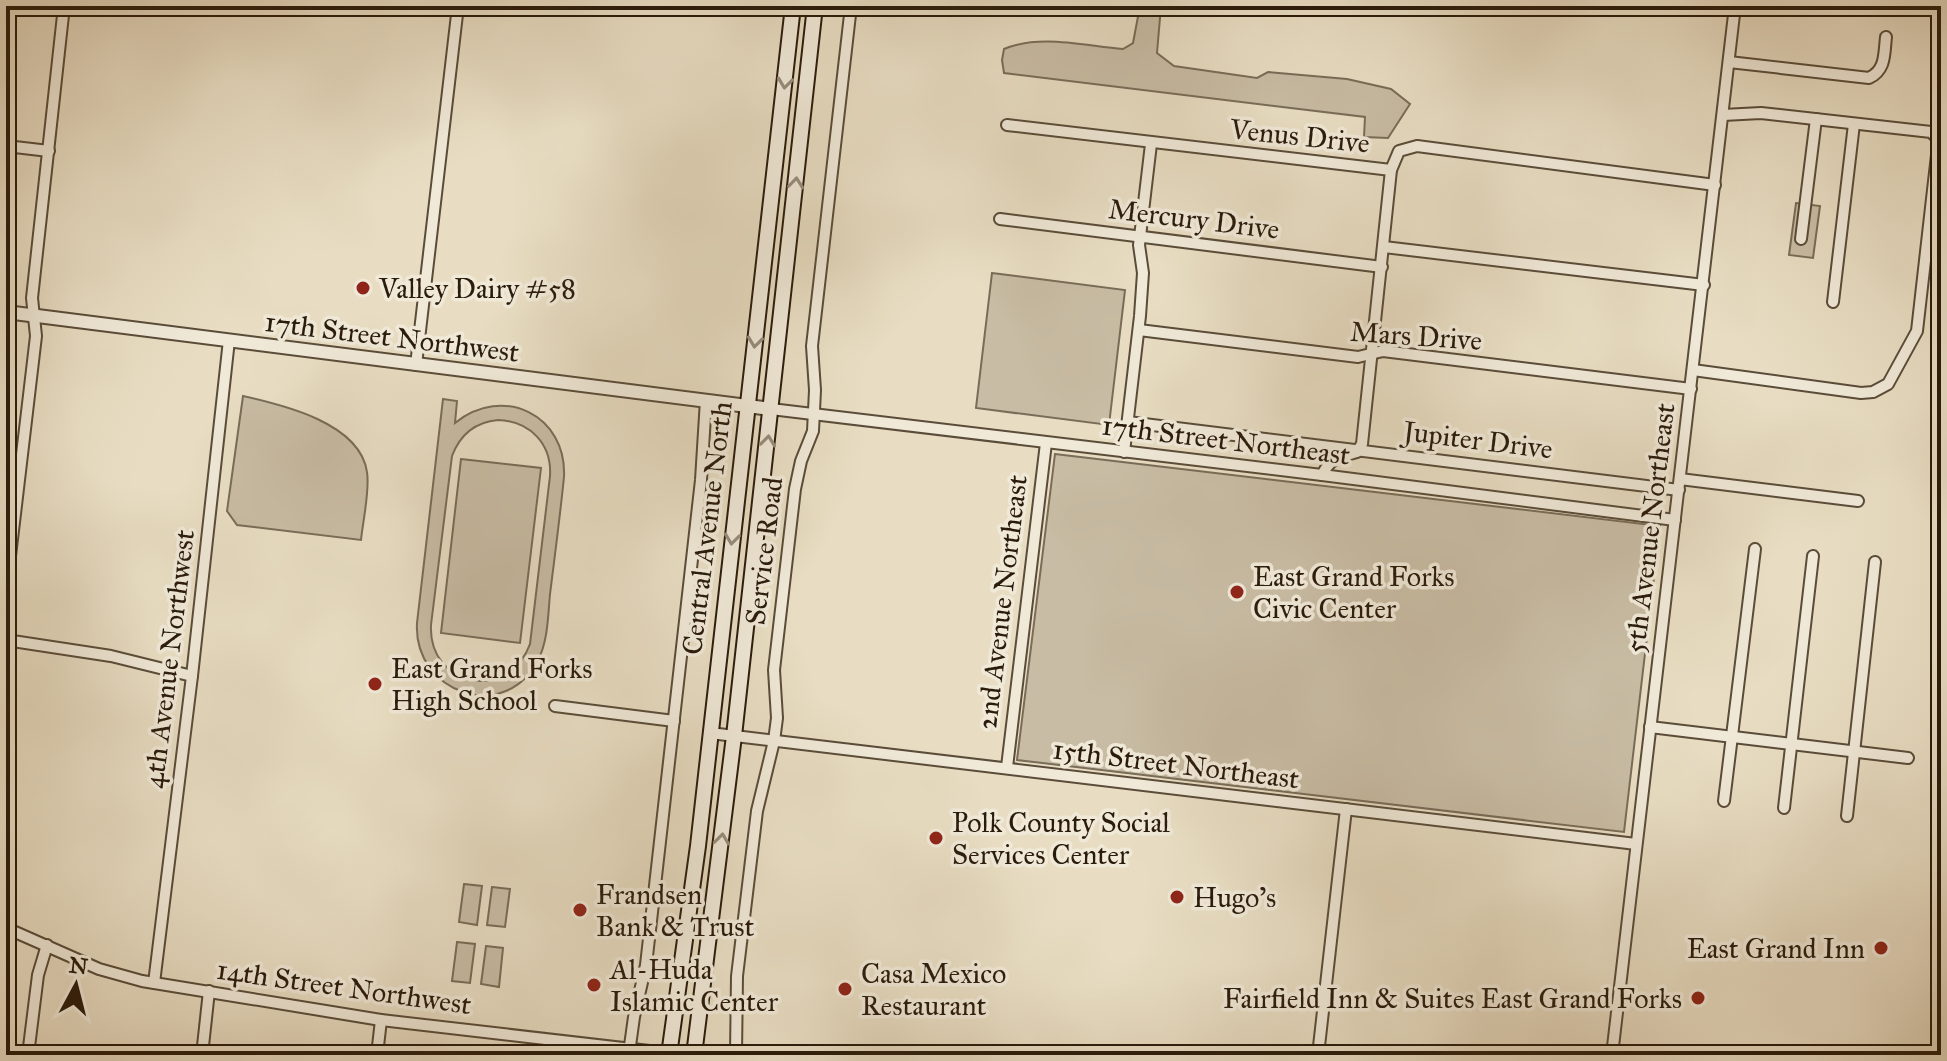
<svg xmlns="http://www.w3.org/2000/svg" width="1947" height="1061" viewBox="0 0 1947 1061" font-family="'IM FELL Great Primer',serif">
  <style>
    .green { fill: #c8bca4; stroke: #796c58; stroke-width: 2; fill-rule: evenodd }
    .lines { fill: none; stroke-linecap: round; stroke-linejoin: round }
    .minor-casing { stroke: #5a4c39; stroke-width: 14 }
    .tertiary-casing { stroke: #5a4c39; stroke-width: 16 }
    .secondary-casing { stroke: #2a1b0b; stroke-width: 18 }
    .minor { stroke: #f0e9d8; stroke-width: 10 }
    .tertiary { stroke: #f0e9d8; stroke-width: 12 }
    .secondary { stroke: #f0e9d8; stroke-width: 14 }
    .oneway { stroke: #978c7c }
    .poi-dot { fill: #8f2418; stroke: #f0e9d8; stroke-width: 3 }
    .labels { text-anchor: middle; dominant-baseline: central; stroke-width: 7; stroke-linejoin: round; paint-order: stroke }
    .street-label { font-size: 28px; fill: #2a1b0b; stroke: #f0e9d8 }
    .poi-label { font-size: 28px; fill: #2a1b0b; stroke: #f0e9d8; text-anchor: start }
  </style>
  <rect width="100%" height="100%" fill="#e8ddc3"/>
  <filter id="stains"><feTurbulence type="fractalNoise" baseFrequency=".0025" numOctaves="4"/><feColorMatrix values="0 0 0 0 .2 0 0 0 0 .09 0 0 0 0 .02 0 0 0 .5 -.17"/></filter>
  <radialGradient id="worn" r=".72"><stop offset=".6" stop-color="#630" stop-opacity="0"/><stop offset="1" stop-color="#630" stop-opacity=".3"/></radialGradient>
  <g class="green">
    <path d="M1140 6H1161L1157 53 1174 66 1257 78 1268 72 1347 79 1391 89 1410 104 1388 138 1364 137 1365 117 1004 73 1002 60 1004 49C1040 34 1085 46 1123 49L1133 43Z"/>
    <polygon points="1796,203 1820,206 1813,258 1789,255"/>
    <polygon points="992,273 1125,290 1109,425 976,408"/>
    <path d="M243 396C283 405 360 423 367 472 370 490 363 520 361 540L237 525 227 511Z"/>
    <path d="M443 399 457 401 455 423C503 384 567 415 564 477 560 516 555 555 550 594 548 616 548 641 538 660 505 725 413 693 417 623ZM498 420C530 421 552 444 550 476L530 644C508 703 428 687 431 625L452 456C460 435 475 422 498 420Z"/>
    <polygon points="1055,454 1660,526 1624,832 1017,760"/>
    <polygon points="461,459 541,468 520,643 441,633"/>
    <polygon points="464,884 482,886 477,925 459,922"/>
    <polygon points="492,887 510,889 505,927 487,925"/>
    <polygon points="457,942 475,944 470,983 452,981"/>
    <polygon points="486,946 503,948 499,987 481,984"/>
  </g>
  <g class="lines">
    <g class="minor-casing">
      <g id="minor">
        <path d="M1729 62 1869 78C1886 70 1884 54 1886 37"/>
        <polyline points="1007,125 1391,170 1399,151 1417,146 1715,185"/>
        <polyline points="6,146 49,151"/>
        <polyline points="1000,219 1382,267"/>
        <polyline points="1801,239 1816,119"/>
        <polyline points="1384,247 1704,285"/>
        <polyline points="1833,302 1854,124"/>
        <polyline points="1139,330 1358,357 1383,351 1691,389"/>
        <polyline points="416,365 458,6"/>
        <polyline points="1693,370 1861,393 1873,392 1888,384 1917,331 1938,146 1938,139 1931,132 1761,113 1723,115"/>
        <polyline points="771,409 1322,475 1675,520"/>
        <polyline points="1128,422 1679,490"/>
        <polyline points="1124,452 1140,316 1143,273 1139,245 1151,144"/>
        <path d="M1322 475C1331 457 1340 457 1357 452L1362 444 1391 170"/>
        <polyline points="1680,479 1858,501"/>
        <polyline points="6,590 36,336 32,298 64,6"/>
        <polyline points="6,640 111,656 192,676"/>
        <polyline points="555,706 674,721"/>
        <polyline points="1650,727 1908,758"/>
        <polyline points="710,733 1636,844"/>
        <polyline points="1007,767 1046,443"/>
        <polyline points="1724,801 1755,549"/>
        <polyline points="1784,808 1813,556"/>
        <polyline points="1847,816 1875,562"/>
        <polyline points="6,928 99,969 142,981 381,1020 684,1055"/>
        <polyline points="154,983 192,676 229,340"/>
        <polyline points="629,1053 634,1017 646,965 701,480 706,400"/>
        <polyline points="28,1055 38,975 47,945"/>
        <polyline points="202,1055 209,991"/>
        <polyline points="377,1055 381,1020"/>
        <polyline points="736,1055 737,976 757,811 774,741 777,718 774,670 795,489 801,461 813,431 815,390 812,346 851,6"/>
        <polyline points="1318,1055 1346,809"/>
        <polyline points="1612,1055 1735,6"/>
      </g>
    </g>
    <g class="tertiary-casing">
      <polyline id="tertiary" points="6,312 771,409"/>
    </g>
    <g class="secondary-casing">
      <g id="secondary">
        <polyline points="669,1055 698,846 793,6"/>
        <polyline points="694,1055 734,736 815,6"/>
      </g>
    </g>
    <use href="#minor" class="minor"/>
    <use href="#tertiary" class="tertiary"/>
    <use href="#secondary" class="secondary"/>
  </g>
  <defs><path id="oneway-chevron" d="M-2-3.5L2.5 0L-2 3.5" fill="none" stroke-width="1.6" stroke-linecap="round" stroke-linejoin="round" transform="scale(2)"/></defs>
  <g class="oneway">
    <use href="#oneway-chevron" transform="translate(785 83) rotate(97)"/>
    <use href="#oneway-chevron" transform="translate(796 183) rotate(-84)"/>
    <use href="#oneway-chevron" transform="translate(755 342) rotate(97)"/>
    <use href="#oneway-chevron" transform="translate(768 441) rotate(-83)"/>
    <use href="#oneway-chevron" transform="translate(732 539) rotate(97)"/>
    <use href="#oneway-chevron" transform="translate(722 839) rotate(-83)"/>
  </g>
  <g class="poi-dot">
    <circle cx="363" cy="288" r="8"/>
    <circle cx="1237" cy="592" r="8"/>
    <circle cx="375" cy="684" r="8"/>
    <circle cx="936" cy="838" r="8"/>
    <circle cx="1177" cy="897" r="8"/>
    <circle cx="580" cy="910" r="8"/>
    <circle cx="1881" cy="948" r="8"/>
    <circle cx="594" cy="985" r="8"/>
    <circle cx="845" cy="989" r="8"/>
    <circle cx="1698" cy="998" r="8"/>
  </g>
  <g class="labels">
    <g class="street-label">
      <text transform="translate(1300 136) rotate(6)">Venus Drive</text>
      <text transform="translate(1194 219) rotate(7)">Mercury Drive</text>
      <text transform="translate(1416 336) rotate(4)">Mars Drive</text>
      <text transform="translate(392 337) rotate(7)">17th Street Northwest</text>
      <text transform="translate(1226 440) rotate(7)">17th Street Northeast</text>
      <text transform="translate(1478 440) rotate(7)">Jupiter Drive</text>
      <text transform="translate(707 528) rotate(-83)">Central Avenue North</text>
      <text transform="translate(1650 528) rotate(-83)">5th Avenue Northeast</text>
      <text transform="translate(764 551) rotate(-83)">Service Road</text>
      <text transform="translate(1002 602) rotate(-83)">2nd Avenue Northeast</text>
      <text transform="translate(169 659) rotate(-83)">4th Avenue Northwest</text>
      <text transform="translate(1176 764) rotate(7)">15th Street Northeast</text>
      <text transform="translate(344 987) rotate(8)">14th Street Northwest</text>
    </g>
    <g class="poi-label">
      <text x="379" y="288">Valley Dairy #58</text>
      <text x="1253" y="576">East Grand Forks<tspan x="1253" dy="32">Civic Center</tspan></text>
      <text x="391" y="668">East Grand Forks<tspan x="391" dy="32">High School</tspan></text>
      <text x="952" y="822">Polk County Social<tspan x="952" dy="32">Services Center</tspan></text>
      <text x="596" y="894">Frandsen<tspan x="596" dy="32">Bank &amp; Trust</tspan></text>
      <text x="1193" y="897">Hugo's</text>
      <text x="1865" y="948" text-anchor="end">East Grand Inn</text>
      <text x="610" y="969">Al-Huda<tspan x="610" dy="32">Islamic Center</tspan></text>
      <text x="861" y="973">Casa Mexico<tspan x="861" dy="32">Restaurant</tspan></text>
      <text x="1682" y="998" text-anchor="end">Fairfield Inn &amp; Suites East Grand Forks</text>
    </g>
  </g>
  <rect width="1947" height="1061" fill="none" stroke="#e8ddc3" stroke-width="32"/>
  <rect x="8" y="8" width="1931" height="1045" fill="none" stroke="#2a1b0b" stroke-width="4"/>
  <rect x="16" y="16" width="1915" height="1029" fill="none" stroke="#2a1b0b" stroke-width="2"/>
  <g transform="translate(76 985) rotate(7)" stroke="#f0e9d8" stroke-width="6" paint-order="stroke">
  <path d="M0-6L14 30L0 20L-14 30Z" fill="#2a1b0b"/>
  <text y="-12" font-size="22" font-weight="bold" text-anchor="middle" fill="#2a1b0b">N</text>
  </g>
  <rect width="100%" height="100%" filter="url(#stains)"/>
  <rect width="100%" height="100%" fill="url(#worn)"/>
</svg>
